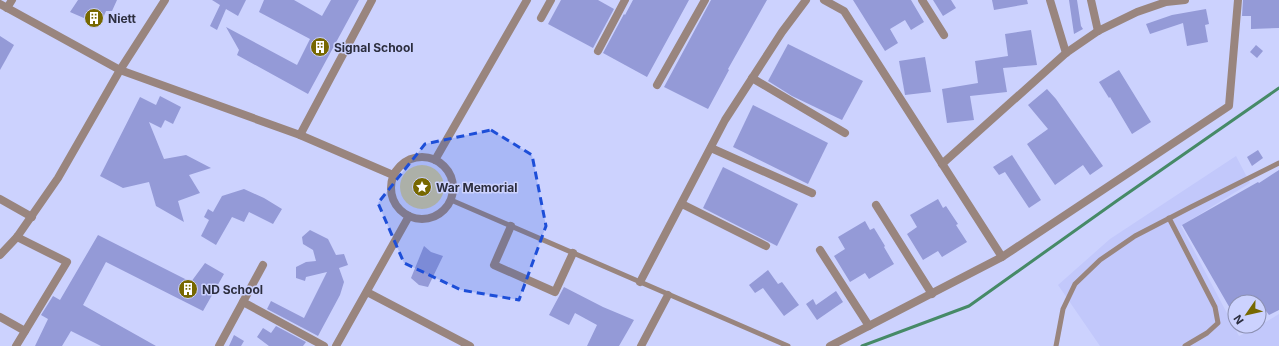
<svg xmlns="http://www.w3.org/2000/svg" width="1279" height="346" viewBox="0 0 1279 346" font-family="Inter,sans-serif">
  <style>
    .built { fill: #c2c8fb }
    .green { fill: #d0c99d }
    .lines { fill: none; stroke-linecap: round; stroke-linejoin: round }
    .stream { stroke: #468a67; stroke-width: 3 }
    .building { fill: #949ad7 }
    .lane { stroke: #99857e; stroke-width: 5 }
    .street { stroke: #99857e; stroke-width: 8 }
    .marked { fill: #1d4ed8; fill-opacity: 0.2; stroke: #1d4ed8; stroke-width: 3; stroke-dasharray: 8 5; stroke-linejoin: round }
    .labels { text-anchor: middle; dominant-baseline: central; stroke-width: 3; stroke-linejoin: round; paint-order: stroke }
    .poi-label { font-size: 12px; font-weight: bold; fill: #2c2e3f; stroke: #ccd2fe; text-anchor: start }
  </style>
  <rect width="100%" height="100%" fill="#ccd2fe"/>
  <polygon class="built" points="1236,156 1250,183 1181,226 1239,336 1259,326 1279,314 1279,346 1100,346 1058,285 1110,239"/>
  <circle class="green" cx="422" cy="187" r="22"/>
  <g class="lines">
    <polyline class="stream" points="862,346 969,306 1118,200 1279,88"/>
  </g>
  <g class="building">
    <polygon points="78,0 117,0 112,11 106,11 100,25 70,12"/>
    <polygon points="212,0 246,0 238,16 226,9 217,30 210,26 220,5"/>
    <polygon points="264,0 294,0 322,16 331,0 359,0 308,94 237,55 239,50 226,27 297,65 310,39 259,12"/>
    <polygon points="561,0 598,0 614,9 593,48 548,24"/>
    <polygon points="633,0 689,0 647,77 603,53 624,14 625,15"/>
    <polygon points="711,0 767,0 728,69 729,70 708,109 664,87"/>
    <polygon points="853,0 911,0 924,22 911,30 905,20 890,29 898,43 885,51"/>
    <polygon points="933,0 951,0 956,8 943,16"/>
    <polygon points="992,0 1027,0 1028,4 994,10"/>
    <polygon points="1069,0 1077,0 1081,26 1083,29 1074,34"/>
    <polygon points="1243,0 1279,0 1279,28 1251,29 1251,16 1242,16"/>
    <polygon points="1206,9 1209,24 1205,25 1208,42 1187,46 1183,23 1150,34 1146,24 1172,15"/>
    <polygon points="1031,30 1037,65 1003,68 1007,92 970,96 974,120 947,123 942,89 978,83 975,61 1008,56 1005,34"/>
    <polygon points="0,36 14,45 0,70"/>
    <polygon points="788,44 863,81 842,120 792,96 768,81"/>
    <polygon points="1256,45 1263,51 1257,58 1250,52"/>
    <polygon points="925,57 931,92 905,95 899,61"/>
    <polygon points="1119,70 1151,122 1132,134 1110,97 1109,98 1099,82"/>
    <polygon points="1047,89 1056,99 1103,166 1090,175 1083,165 1055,185 1027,144 1048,129 1028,105"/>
    <polygon points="160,96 181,107 173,124 165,120 161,128 149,122 164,159 186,155 211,168 189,175 200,193 178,201 184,222 156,206 149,182 123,188 100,176 140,97 156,105"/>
    <polygon points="753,105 828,143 808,184 733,147"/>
    <polygon points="1258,150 1263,158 1252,166 1247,157"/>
    <polygon points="1012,155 1041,200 1029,208 1005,172 999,175 993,167"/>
    <polygon points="723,167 798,204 777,246 703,208"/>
    <polygon points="1279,170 1279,310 1269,315 1266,311 1259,315 1259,302 1235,302 1235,317 1182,225 1258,182 1259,183"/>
    <polygon points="244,189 264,198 282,209 273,224 249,212 244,222 232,217 216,245 201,236 209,220 204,217 208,209 213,212 222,196"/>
    <polygon points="938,199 943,208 946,206 958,224 956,225 967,242 942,257 938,251 923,260 907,234 917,227 910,215"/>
    <polygon points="865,221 870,230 874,228 885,246 884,247 894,264 869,279 865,273 850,282 834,256 845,249 838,237"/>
    <polygon points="310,230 328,239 336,255 344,254 348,265 339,268 344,282 340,295 318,336 267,309 271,301 304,318 327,272 306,277 305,281 296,278 296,267 306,262 316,261 313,250 303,244 302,237"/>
    <polygon points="98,235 191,282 205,263 224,274 203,311 106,262 83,305 156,346 101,346 71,331 62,346 35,346 48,319 41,315 53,296 60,300"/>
    <polygon points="424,246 431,252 443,256 428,287 419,285 411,278"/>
    <polygon points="768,270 778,284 782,282 799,305 784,316 763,288 755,293 749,285"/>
    <polygon points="564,287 603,307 634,320 619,346 587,346 597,325 575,313 569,325 549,315"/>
    <polygon points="836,291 843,302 817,320 806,304 813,299 816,305"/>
    <polygon points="276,326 306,342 303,346 269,346 257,337 263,328 271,333"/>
    <polygon points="234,335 244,341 241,346 229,346"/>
  </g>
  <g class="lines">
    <g class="lane">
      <polyline points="451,200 788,346"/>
      <polyline points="1169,218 1215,307 1218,323 1207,333 1185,346"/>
      <polyline points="1056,346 1063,309 1075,284 1100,260 1135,236 1191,207 1279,163"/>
    </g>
    <g class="street">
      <polyline points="824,0 844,11 1002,257"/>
      <polyline points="922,0 944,35"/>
      <polyline points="1050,0 1066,53"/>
      <polyline points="1091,0 1098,31"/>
      <polyline points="0,4 120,70 300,135 393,175"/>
      <polyline points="7,8 12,0"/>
      <polyline points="541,18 551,0"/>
      <polyline points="598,51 625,0"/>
      <polyline points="752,78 845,133"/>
      <polyline points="657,85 705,0"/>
      <polyline points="300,135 372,0"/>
      <polyline points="711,148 812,193"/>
      <circle cx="422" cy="188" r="31"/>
      <polyline points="435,160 527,0"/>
      <polyline points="942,164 1066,53 1098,31 1137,12 1166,2 1185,0"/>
      <polyline points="0,199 32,217"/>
      <polyline points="682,204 766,246"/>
      <polyline points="876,205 932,294"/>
      <polyline points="511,226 494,265 555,292 573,253"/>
      <polyline points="820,250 869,326"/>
      <polyline points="0,255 17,237 58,178 120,70 165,0"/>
      <polyline points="640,282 725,120 782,32 806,0"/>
      <polyline points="367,292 470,346"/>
      <polyline points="243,302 324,346"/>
      <polyline points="0,317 25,331"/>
      <polyline points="16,346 67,262 17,237"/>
      <polyline points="219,346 263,265"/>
      <polyline points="336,346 409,216"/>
      <polyline points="641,346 668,295"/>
      <polyline points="830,346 1002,257 1229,106 1238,0"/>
    </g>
  </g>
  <path class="marked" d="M491 130 532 155 546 226 519 300 461 290 404 263 378 203 425 144Z"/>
  <defs>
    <g id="building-disc" transform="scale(1)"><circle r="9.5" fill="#776800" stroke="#ccd2fe"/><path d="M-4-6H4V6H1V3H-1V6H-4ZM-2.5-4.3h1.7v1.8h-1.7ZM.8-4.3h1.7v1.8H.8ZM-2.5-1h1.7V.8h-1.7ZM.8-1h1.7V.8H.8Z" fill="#fff"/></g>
    <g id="sight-disc" transform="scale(1)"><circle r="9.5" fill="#776800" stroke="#ccd2fe"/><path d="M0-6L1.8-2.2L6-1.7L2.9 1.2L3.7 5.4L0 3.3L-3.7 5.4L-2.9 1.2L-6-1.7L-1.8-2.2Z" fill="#fff"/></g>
  </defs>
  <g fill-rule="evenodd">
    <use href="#building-disc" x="94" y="18"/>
    <use href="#building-disc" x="320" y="47"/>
    <use href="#sight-disc" x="422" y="187"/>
    <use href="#building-disc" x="188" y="289"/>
  </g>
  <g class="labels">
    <g class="poi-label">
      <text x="108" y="18">Niett</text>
      <text x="334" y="47">Signal School</text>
      <text x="436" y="187">War Memorial</text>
      <text x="202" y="289">ND School</text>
    </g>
  </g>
  <g transform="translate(1247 314) rotate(236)"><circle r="19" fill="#ccd2fe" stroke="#8c90b2"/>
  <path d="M0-3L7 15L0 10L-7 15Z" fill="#776800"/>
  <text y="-6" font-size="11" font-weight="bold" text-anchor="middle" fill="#2c2e3f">N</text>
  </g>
</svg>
